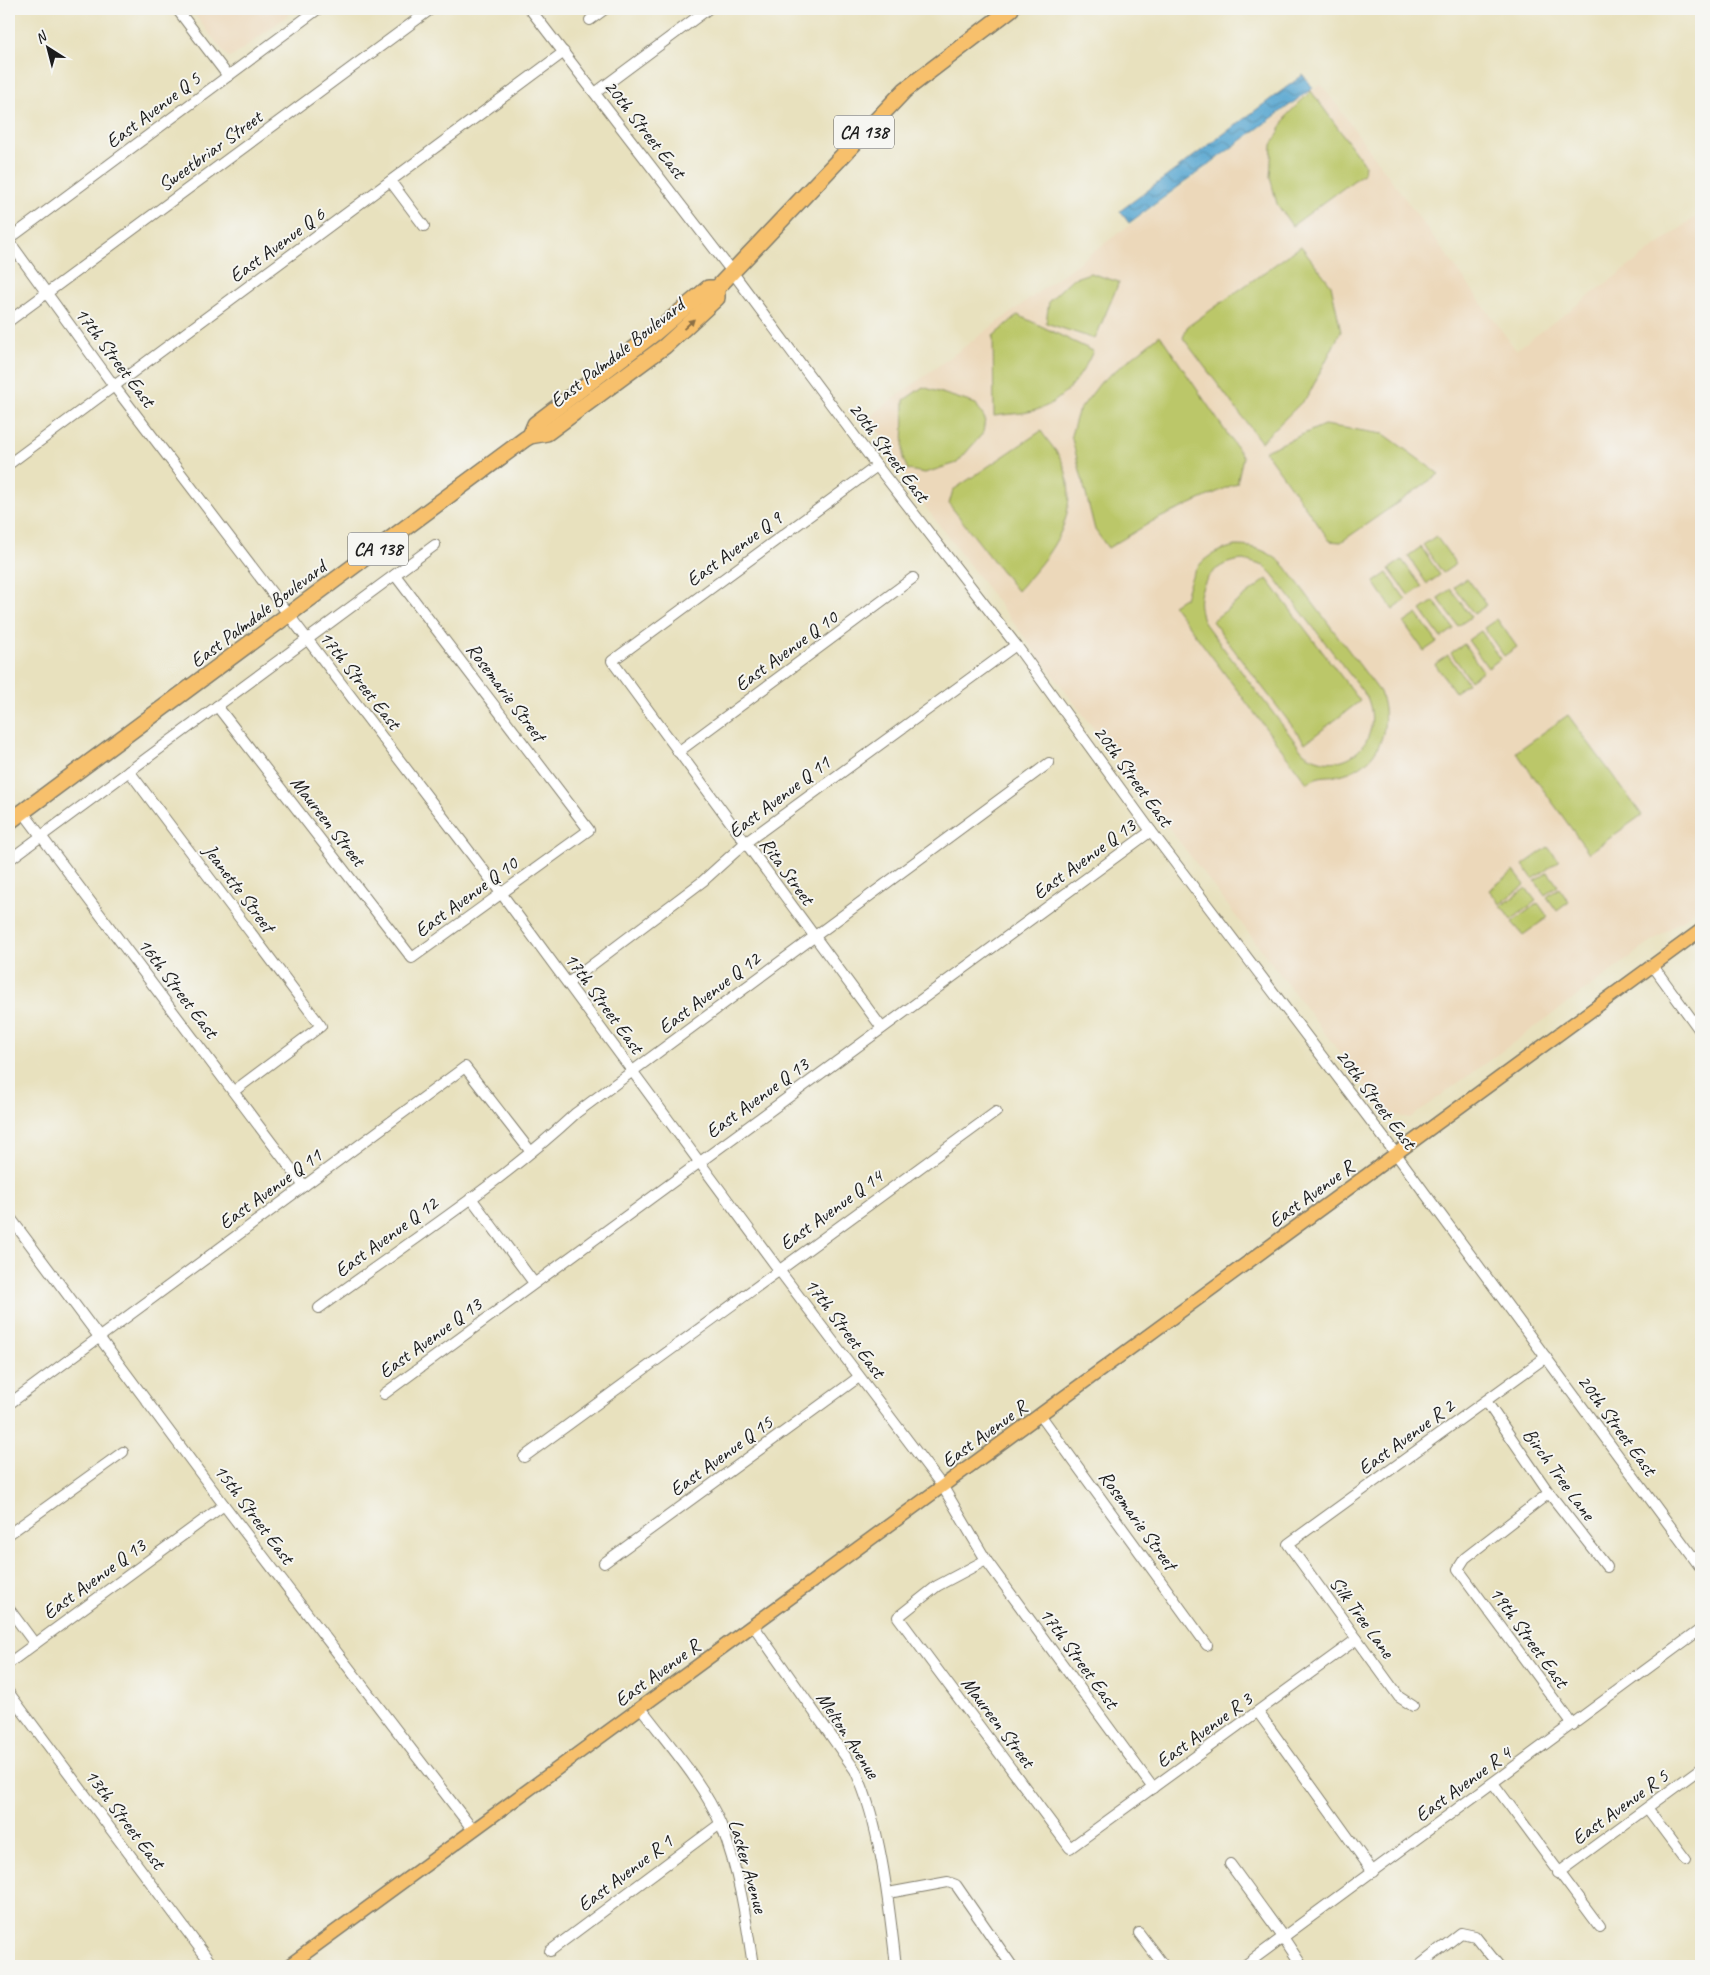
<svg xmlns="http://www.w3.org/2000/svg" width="1710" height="1975" viewBox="0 0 1710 1975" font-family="Caveat,sans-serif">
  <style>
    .built { fill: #ecd8ba }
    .pitch { fill: #bbc769; stroke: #6c7242; fill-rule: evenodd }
    .water { fill: url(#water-waves); stroke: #3a6176 }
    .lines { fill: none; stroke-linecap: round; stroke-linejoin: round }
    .minor-casing { stroke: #827e6d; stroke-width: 12 }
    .major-casing { stroke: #827e6d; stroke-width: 15 }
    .highway-casing { stroke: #827e6d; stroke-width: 18 }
    .minor { stroke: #fff; stroke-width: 10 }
    .major { stroke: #f7c06c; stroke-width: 12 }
    .highway { stroke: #f7c06c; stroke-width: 15 }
    .oneway { fill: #8a6e44 }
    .labels { text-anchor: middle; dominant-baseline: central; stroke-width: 4; stroke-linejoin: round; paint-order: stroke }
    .shield { fill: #f6f6f2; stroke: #5d5d5c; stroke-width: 1 }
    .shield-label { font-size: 19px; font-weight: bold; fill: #1c1c1c }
    .street-label { font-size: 20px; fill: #1c1c1c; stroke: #f6f6f2 }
  </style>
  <defs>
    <pattern id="water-waves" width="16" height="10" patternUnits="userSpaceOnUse" patternTransform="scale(1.25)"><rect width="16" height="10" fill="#57a6d0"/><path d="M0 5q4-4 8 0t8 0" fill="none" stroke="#4786a8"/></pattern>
  </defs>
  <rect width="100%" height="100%" fill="#f6f6f2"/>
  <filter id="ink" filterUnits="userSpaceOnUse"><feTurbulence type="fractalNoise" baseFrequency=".02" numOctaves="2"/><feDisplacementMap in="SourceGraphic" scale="10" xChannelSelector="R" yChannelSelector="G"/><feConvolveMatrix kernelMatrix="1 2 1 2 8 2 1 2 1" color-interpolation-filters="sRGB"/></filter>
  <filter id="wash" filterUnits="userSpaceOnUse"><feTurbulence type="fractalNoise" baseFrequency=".0096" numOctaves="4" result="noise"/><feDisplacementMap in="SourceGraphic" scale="20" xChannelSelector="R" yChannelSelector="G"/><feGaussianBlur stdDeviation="1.12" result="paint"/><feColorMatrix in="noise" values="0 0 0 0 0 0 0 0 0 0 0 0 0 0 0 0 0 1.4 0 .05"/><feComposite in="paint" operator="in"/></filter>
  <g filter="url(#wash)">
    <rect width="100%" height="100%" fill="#e8e1be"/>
    <g class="built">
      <polygon points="190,9 296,9 232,57 227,56"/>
      <polygon points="1321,84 1516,350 1701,213 1701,906 1410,1118 1386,1114 914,492 892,449 872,424 873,414"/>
    </g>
    <g class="pitch">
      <polygon points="1311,91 1365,165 1364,173 1292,226 1277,204 1270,177 1272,145 1288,114"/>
      <polygon points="1301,246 1331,285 1341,331 1308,396 1261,442 1183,338 1187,327"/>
      <polygon points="1090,273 1119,282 1095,339 1046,323 1049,301 1072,279"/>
      <path d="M1018 315 1093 351C1082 376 1062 404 1033 411 1021 414 1007 414 994 416L993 336Z"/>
      <polygon points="1160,335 1243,457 1237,483 1153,521 1108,548 1095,530 1071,435 1078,412 1101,382"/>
      <polygon points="923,387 976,404 985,419 983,433 957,463 925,473 908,470 903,459 904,400"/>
      <polygon points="1324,425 1384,434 1439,474 1341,542 1330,541 1265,451"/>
      <path d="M1041 431C1048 442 1060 454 1064 466 1081 519 1050 555 1017 591L949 504 953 490Z"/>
      <polygon points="1436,536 1456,564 1443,573 1423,545"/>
      <path d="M1236 546C1257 546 1270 552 1285 566L1380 692C1392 726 1381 764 1343 774 1327 778 1321 773 1307 783L1173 605 1184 598 1185 599C1192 567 1204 553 1236 546ZM1244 560 1264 566 1273 575 1367 697C1386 742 1343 780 1303 752L1205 624C1189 593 1210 561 1244 560Z"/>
      <polygon points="1421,547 1440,575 1427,584 1408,556"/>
      <polygon points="1402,560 1422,587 1409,596 1389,569"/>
      <polygon points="1387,573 1406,600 1393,610 1374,582"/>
      <polygon points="1467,578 1487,605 1474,614 1454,587"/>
      <polygon points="1267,579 1360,701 1305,743 1212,621"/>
      <polygon points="1451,589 1471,617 1458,626 1438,598"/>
      <polygon points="1434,601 1454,629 1441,638 1421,610"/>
      <polygon points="1417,614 1437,642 1424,651 1404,623"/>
      <polygon points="1497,619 1517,647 1504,656 1484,628"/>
      <polygon points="1481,631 1500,659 1488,668 1468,640"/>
      <polygon points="1464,644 1483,671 1470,680 1451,653"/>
      <polygon points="1448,655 1468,683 1455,692 1435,664"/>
      <polygon points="1568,715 1642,815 1589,853 1516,752"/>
      <polygon points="1548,847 1559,861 1533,879 1523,865"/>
      <polygon points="1514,871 1525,885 1500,904 1489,890"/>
      <polygon points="1548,872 1558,886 1545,895 1535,881"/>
      <polygon points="1526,888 1536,901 1511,920 1501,906"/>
      <polygon points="1559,888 1569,902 1557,911 1547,897"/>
      <polygon points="1538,903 1548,917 1523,935 1512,922"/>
    </g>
    <polygon class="water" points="1303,75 1313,88 1129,223 1120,211"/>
  </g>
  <g filter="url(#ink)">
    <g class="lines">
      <g class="minor-casing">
        <g id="minor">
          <polyline points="177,9 228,76"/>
          <polyline points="530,9 733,273 877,466 1016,645 1151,831 1396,1154 1701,1568"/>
          <polyline points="590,20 605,9"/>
          <polyline points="595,93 708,9"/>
          <polyline points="391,182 424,226"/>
          <polyline points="9,239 318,9"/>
          <polyline points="14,248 114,386 501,893 779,1270 943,1487 986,1560 1153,1788"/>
          <polyline points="9,321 431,9"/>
          <polyline points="9,464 564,52"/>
          <polyline points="877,466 612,661 882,1028"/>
          <polyline points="217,706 412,958 589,830 395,575"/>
          <polyline points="678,752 913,578"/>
          <polyline points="129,771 321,1026 234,1091"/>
          <polyline points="23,812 304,1186"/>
          <polyline points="9,860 435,545"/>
          <polyline points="1653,966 1701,1032"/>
          <polyline points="568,983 703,881 745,843 1016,645"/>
          <polyline points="471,1198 534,1283"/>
          <polyline points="9,1216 224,1505 473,1830"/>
          <path d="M319 1308C403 1246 500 1184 576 1113L1049 763"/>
          <polyline points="384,1394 1151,831"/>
          <polyline points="1486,1401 1549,1493 1607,1567"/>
          <polyline points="9,1404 465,1067 531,1152"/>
          <polyline points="1041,1416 1207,1645"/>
          <polyline points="524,1457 996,1112"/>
          <polyline points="1549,1493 1465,1558 1458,1569 1573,1725"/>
          <polyline points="9,1534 123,1452"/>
          <polyline points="986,1560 937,1586 898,1617 1070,1848 1357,1639"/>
          <polyline points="604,1563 859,1377"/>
          <polyline points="9,1609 35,1644"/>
          <path d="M753 1625 855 1770C881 1825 889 1905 896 1966"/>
          <polyline points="9,1663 224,1505"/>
          <polyline points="9,1693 213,1966"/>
          <polyline points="1413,1706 1399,1697 1288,1544 1546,1357"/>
          <path d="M641 1708C669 1745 703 1782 721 1825 739 1871 746 1918 753 1966"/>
          <polyline points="1258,1712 1373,1872"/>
          <polyline points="1493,1783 1600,1927"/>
          <polyline points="1648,1809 1686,1860"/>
          <polyline points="1230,1864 1283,1937 1302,1966"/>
          <polyline points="1558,1873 1701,1768"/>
          <polyline points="888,1893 948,1882 956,1885 1012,1966"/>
          <polyline points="1139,1933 1164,1966"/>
          <polyline points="550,1951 720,1824"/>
          <polyline points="1244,1966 1701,1629"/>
          <polyline points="1419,1966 1461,1933 1475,1936 1499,1966"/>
        </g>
      </g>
      <g class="major-casing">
        <polyline id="major" points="288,1966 1701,930"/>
      </g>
      <g class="highway-casing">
        <g id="highway">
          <polyline points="530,436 535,424 655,333 708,288 717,288"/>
          <polyline points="9,822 525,439 530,436 547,433 665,346 717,298 717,288 905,90 1011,9"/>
        </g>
      </g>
      <use href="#minor" class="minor"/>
      <use href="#major" class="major"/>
      <use href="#highway" class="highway"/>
    </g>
    <defs><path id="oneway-solid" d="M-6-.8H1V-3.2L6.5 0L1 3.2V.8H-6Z" transform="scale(1.25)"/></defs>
    <use class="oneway" href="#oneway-solid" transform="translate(689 324) rotate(-43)"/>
  </g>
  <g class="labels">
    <g class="shield">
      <rect x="834" y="115.5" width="60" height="33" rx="4"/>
      <rect x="348" y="532.5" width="60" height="33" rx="4"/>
    </g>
    <g class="shield-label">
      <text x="864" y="132">CA 138</text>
      <text x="378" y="549">CA 138</text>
    </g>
    <g class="street-label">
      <text transform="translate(153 110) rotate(-37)">East Avenue Q 5</text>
      <text transform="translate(645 129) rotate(52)">20th Street East</text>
      <text transform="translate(210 151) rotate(-36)">Sweetbriar Street</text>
      <text transform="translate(277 245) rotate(-36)">East Avenue Q 6</text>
      <text transform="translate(617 353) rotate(-38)">East Palmdale Boulevard</text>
      <text transform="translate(115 357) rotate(53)">17th Street East</text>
      <text transform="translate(889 452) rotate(53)">20th Street East</text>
      <text transform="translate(734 549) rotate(-36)">East Avenue Q 9</text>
      <text transform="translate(258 614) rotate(-37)">East Palmdale Boulevard</text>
      <text transform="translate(786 651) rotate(-36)">East Avenue Q 10</text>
      <text transform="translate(360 680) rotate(52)">17th Street East</text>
      <text transform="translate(506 692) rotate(53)">Rosemarie Street</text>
      <text transform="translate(1133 776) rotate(54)">20th Street East</text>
      <text transform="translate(779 797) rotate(-37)">East Avenue Q 11</text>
      <text transform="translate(328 821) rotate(52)">Maureen Street</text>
      <text transform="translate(1084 859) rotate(-36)">East Avenue Q 13</text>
      <text transform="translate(787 871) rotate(54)">Rita Street</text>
      <text transform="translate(239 888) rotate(53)">Jeanette Street</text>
      <text transform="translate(466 897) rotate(-36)">East Avenue Q 10</text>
      <text transform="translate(178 988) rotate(53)">16th Street East</text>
      <text transform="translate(709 993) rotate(-37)">East Avenue Q 12</text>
      <text transform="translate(604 1003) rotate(54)">17th Street East</text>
      <text transform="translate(757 1098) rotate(-36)">East Avenue Q 13</text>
      <text transform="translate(1376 1099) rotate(53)">20th Street East</text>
      <text transform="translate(270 1189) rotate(-36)">East Avenue Q 11</text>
      <text transform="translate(1311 1194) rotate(-36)">East Avenue R</text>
      <text transform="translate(831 1210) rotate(-36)">East Avenue Q 14</text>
      <text transform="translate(386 1237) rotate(-36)">East Avenue Q 12</text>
      <text transform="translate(845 1328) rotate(53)">17th Street East</text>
      <text transform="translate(430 1338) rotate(-36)">East Avenue Q 13</text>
      <text transform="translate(1617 1425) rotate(54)">20th Street East</text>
      <text transform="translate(984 1434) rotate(-36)">East Avenue R</text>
      <text transform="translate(1406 1437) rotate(-36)">East Avenue R 2</text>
      <text transform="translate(721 1456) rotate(-36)">East Avenue Q 15</text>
      <text transform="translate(1559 1474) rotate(54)">Birch Tree Lane</text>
      <text transform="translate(254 1514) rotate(53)">15th Street East</text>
      <text transform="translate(1138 1520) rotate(54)">Rosemarie Street</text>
      <text transform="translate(94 1579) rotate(-36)">East Avenue Q 13</text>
      <text transform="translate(1362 1617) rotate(54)">Silk Tree Lane</text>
      <text transform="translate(1529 1637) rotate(54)">19th Street East</text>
      <text transform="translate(1079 1658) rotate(54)">17th Street East</text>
      <text transform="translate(657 1673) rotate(-36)">East Avenue R</text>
      <text transform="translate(998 1722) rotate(53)">Maureen Street</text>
      <text transform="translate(1204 1730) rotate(-36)">East Avenue R 3</text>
      <text transform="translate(848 1735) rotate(57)">Melton Avenue</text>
      <text transform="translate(1463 1784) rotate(-36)">East Avenue R 4</text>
      <text transform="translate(1620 1807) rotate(-36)">East Avenue R 5</text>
      <text transform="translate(125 1819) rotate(53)">13th Street East</text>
      <text transform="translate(748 1866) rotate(74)">Lasker Avenue</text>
      <text transform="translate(625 1873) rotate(-37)">East Avenue R 1</text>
    </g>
  </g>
  <rect width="1710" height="1975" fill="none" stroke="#f6f6f2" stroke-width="30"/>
  <g transform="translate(48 48) rotate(324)" stroke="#f6f6f2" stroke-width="4" paint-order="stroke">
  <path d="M0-4L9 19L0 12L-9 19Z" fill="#1c1c1c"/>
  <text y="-8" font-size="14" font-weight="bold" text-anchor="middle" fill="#1c1c1c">N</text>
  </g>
</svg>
